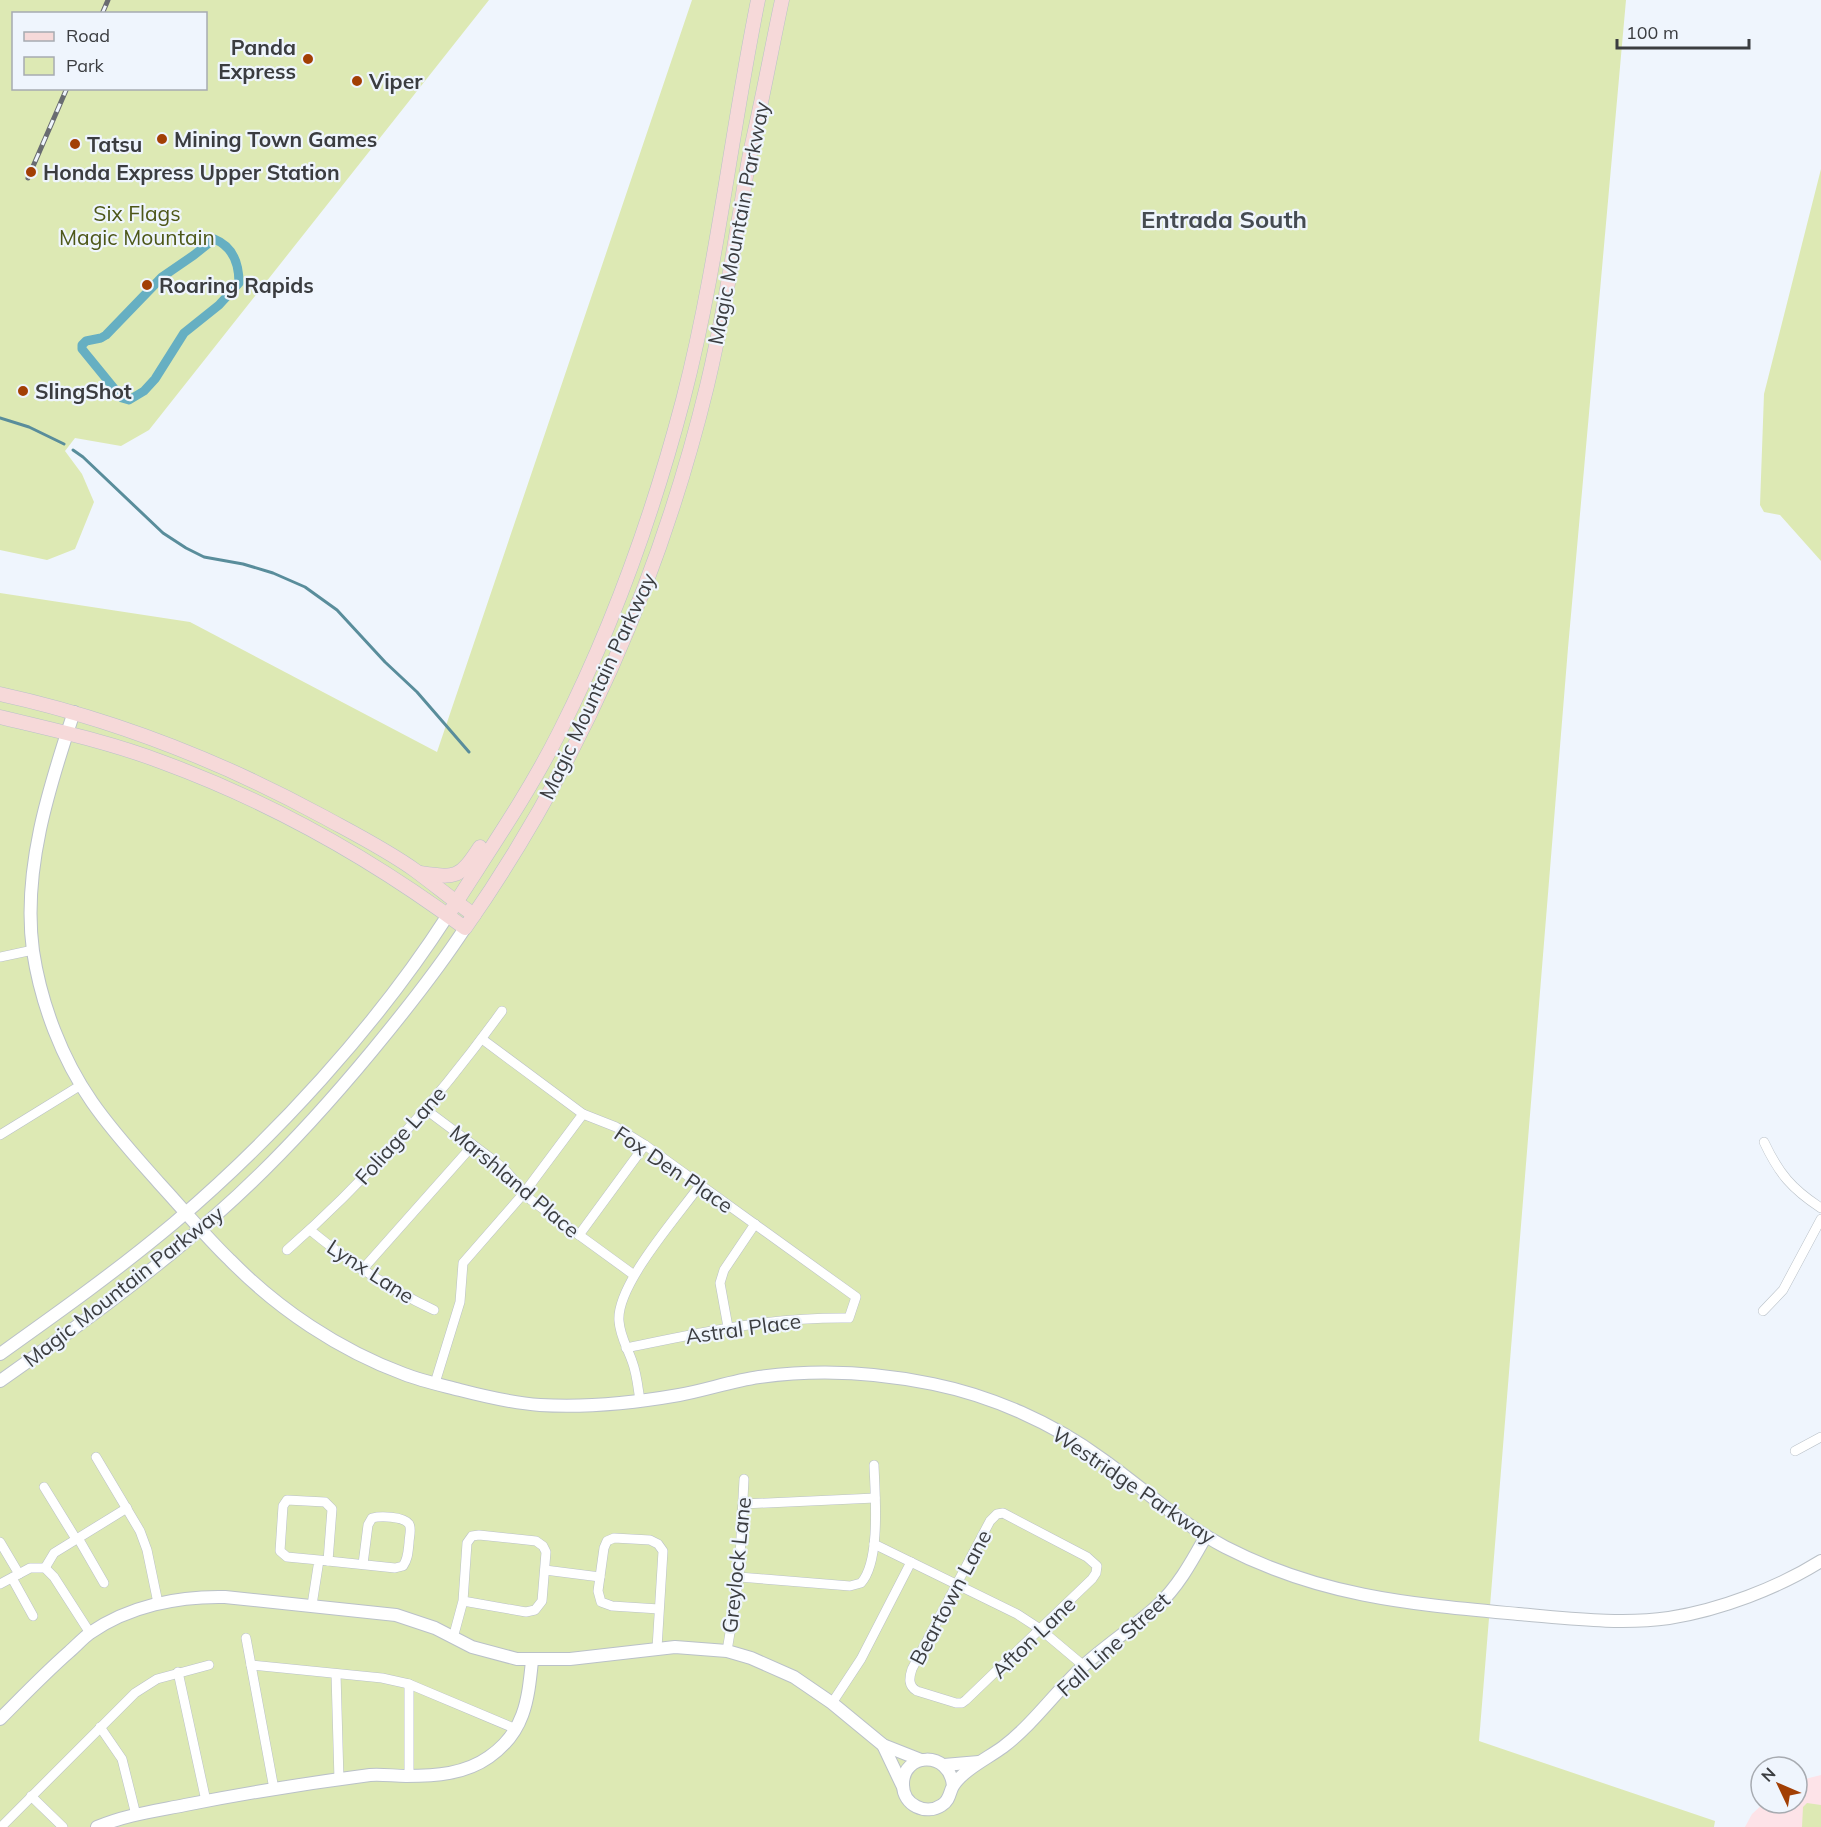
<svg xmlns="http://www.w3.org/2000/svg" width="1821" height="1827" viewBox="0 0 1821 1827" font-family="Mulish,sans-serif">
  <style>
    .education { fill: #fde3e8 }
    .green { fill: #dde9b4; fill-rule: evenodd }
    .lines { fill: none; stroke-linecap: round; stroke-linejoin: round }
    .stream { stroke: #598d9b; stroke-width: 3 }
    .canal { stroke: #66afc2; stroke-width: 9 }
    .minor-casing { stroke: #bac1c8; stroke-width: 10 }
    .tertiary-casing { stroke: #bac1c8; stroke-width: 14 }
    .secondary-casing { stroke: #bac1c8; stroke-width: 15 }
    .minor { stroke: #fff; stroke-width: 9 }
    .tertiary { stroke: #fff; stroke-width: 12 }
    .secondary { stroke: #f6d9d9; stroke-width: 14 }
    .rail-casing { stroke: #696c71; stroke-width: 5 }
    .rail { stroke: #eff5fd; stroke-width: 3; stroke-dasharray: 9; stroke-linecap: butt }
    .poi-dot { fill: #a23f04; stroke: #eff5fd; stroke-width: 2 }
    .labels { text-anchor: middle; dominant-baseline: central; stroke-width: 4.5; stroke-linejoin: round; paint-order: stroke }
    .poi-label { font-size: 21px; font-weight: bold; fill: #3b3d40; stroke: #eff5fd; text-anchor: start }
    .park-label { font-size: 21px; fill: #4d5718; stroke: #eff5fd }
    .street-label { font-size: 21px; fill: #3b3d40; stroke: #eff5fd }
    .quarter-label { font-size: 24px; font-weight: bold; fill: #454b51; stroke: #eff5fd }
  </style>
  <rect width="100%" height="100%" fill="#eff5fd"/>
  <polygon class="education" points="1821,1775 1821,1827 1745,1827 1752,1814 1764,1803 1797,1803 1797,1781"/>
  <g class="green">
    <path d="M0 0H489L149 430 121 446 75 438 65 451 82 474 94 502 75 549 47 560 0 550ZM14 14H206V88H14Z"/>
    <polygon points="692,0 1626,0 1568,648 1479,1741 1715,1821 1714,1827 0,1827 0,593 190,622 437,752"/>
    <polygon points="1821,169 1821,561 1780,515 1764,512 1760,505 1764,394"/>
    <polygon points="1807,1803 1821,1805 1821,1827 1802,1827 1803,1807"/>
  </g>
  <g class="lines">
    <g class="stream">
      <polyline points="0,418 29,427 64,444"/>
      <polyline points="73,450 83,457 163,533 186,548 204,557 243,564 273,573 305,587 337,610 385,662 417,692 469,752"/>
    </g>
    <path class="canal" d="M214 239C232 246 239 263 239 283L219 305 184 333 155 379 144 391 129 400 122 398 82 349V345L86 341 101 338 106 335 162 277 194 255Z"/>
    <g class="minor-casing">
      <g id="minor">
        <polyline points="0,957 33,950"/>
        <path d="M482 1039 583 1114 616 1127 645 1145 856 1297 849 1318C770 1317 703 1332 626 1348"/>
        <polyline points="425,1109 492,1159 506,1171 531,1200 634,1275"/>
        <polyline points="0,1135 81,1085"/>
        <path d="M1764 1142C1779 1174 1792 1189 1821 1208"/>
        <path d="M310 1230C349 1262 389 1289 434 1310"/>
        <polyline points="579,1235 645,1145"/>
        <path d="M287 1250C368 1179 439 1098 502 1011"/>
        <polyline points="362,1270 473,1145"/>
        <polyline points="1763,1311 1783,1290 1821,1219"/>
        <polyline points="728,1327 720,1283 724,1270 755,1224"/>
        <polyline points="435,1383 460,1302 463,1263 524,1193 583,1114"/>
        <path d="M640 1401C638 1388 637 1374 632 1361 627 1347 620 1336 619 1321 616 1285 678 1216 700 1185"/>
        <polyline points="1795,1451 1821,1437"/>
        <polyline points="96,1457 140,1531 147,1550 158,1603"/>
        <polyline points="44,1487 76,1539"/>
        <polyline points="743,1504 875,1498"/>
        <path d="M1003 1513 1087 1557 1097 1566 1096 1573 1092 1579 966 1700 962 1703H956L917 1691C908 1686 909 1678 912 1669L990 1521 997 1514Z"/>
        <polyline points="78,1538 104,1583"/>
        <polyline points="0,1542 19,1574"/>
        <polyline points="874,1544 1017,1614 1040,1629 1084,1666"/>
        <path d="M328 1561 395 1568 403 1566C408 1559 408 1552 409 1543 409 1537 412 1529 409 1524 403 1516 380 1516 372 1518L368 1525 363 1564"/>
        <polyline points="45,1568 54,1553 127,1508"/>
        <polyline points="545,1570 600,1577"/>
        <path d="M739 1577 850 1586 861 1583C881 1561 875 1494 874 1465"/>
        <polyline points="12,1578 33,1616"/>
        <polyline points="0,1584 30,1568 45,1568 54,1577 90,1633"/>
        <polyline points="312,1605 319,1560 328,1561 332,1509 325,1502 287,1500 283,1506 280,1551 287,1557 319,1560"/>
        <polyline points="246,1638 274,1789"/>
        <polyline points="453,1638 463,1601 467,1543 472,1536 479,1535 536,1541 543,1546 546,1552 542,1601 535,1610 526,1612 463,1601"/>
        <polyline points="657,1648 663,1551 658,1544 650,1540 614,1538 607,1541 604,1548 598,1591 601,1602 612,1606 659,1609"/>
        <polyline points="727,1651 739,1577 744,1479"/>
        <polyline points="251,1665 382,1678 409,1684 516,1729"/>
        <polyline points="178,1672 206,1801"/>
        <polyline points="336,1674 339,1780"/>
        <polyline points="832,1703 861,1659 911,1562"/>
        <polyline points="100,1727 122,1759 136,1815"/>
        <polyline points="409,1776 409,1684"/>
        <polyline points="31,1796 63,1827"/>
        <polyline points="1,1827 135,1693 157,1679 209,1665"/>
      </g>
    </g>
    <g class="tertiary-casing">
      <g id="tertiary">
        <path d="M74 712C49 787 22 871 33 951 41 1004 62 1059 92 1102 112 1131 136 1157 159 1183 183 1209 205 1236 230 1260 278 1309 339 1350 404 1374 422 1381 441 1385 460 1390 487 1397 512 1403 540 1405 587 1408 633 1403 679 1395 706 1390 732 1381 759 1377 816 1369 876 1372 933 1384 992 1396 1053 1423 1102 1459 1143 1488 1180 1523 1225 1547 1322 1597 1411 1604 1518 1614 1567 1618 1620 1625 1669 1618 1720 1610 1778 1588 1821 1561"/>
        <path d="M0 1354C59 1312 118 1270 174 1223 275 1137 376 1027 448 915"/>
        <path d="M0 1381C74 1329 148 1276 216 1215 273 1165 324 1109 372 1051 405 1011 437 971 465 928"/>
        <path d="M0 1719C23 1696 45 1673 69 1652 76 1646 82 1639 90 1633 129 1606 178 1596 225 1597L396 1615 435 1628 472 1647 517 1659H570L675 1647 727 1651 751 1658 794 1677 832 1703 883 1745 921 1760"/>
        <polyline points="883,1745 902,1785"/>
        <polyline points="944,1765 979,1762"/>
        <path d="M953 1786C950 1750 902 1752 903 1785 903 1805 926 1816 942 1805 950 1800 949 1793 953 1786 963 1770 988 1758 1003 1747 1032 1725 1053 1695 1079 1670 1103 1647 1132 1629 1157 1606 1178 1587 1192 1561 1206 1536"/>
        <path d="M97 1827C125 1815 155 1811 185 1805 246 1793 308 1783 370 1775 382 1774 394 1776 406 1776 436 1776 465 1774 489 1757 525 1732 528 1700 532 1661"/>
      </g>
    </g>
    <g class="secondary-casing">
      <g id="secondary">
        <path d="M0 694C114 719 219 760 322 816 353 833 387 850 416 871 435 885 454 901 474 915"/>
        <path d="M0 717C54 730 110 742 162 762 271 802 372 859 465 928 579 765 660 579 707 386 724 315 735 242 747 170 750 151 755 132 759 112 767 75 774 37 782 0"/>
        <path d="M420 873C456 878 459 879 480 847"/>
        <path d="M448 915C486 855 528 795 560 731 613 626 653 514 683 400 717 269 731 133 758 0"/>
      </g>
    </g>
    <use href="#minor" class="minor"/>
    <use href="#tertiary" class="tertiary"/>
    <use href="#secondary" class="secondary"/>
    <g class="rail-casing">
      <g id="rail">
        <polyline points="102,14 108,0"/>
        <polyline points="28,178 67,88"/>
      </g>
    </g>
    <use href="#rail" class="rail"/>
  </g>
  <g class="poi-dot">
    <circle cx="308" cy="59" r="6"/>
    <circle cx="357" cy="81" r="6"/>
    <circle cx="162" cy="139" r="6"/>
    <circle cx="75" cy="144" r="6"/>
    <circle cx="31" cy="172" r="6"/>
    <circle cx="147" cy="285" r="6"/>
    <circle cx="23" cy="391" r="6"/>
  </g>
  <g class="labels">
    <g class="poi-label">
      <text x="296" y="47" text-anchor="end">Panda<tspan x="296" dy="24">Express</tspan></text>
      <text x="369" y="81">Viper</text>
      <text x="174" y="139">Mining Town Games</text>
      <text x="87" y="144">Tatsu</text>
      <text x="43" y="172">Honda Express Upper Station</text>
      <text x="159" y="285">Roaring Rapids</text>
      <text x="35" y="391">SlingShot</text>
    </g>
    <g class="park-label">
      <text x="137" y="213">Six Flags<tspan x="137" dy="24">Magic Mountain</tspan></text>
    </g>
    <g class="street-label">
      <text transform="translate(738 223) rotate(-79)">Magic Mountain Parkway</text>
      <text transform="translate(597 686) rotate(-65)">Magic Mountain Parkway</text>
      <text transform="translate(400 1135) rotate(-48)">Foliage Lane</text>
      <text transform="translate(674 1169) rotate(34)">Fox Den Place</text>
      <text transform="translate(515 1181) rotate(40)">Marshland Place</text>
      <text transform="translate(371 1271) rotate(33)">Lynx Lane</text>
      <text transform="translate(123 1286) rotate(-38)">Magic Mountain Parkway</text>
      <text transform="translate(743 1328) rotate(-8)">Astral Place</text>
      <text transform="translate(1134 1485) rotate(34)">Westridge Parkway</text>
      <text transform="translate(736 1565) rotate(-84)">Greylock Lane</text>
      <text transform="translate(950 1597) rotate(-62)">Beartown Lane</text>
      <text transform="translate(1033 1637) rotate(-44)">Afton Lane</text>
      <text transform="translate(1113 1644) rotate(-42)">Fall Line Street</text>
    </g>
    <g class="quarter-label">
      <text x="1224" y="219">Entrada South</text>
    </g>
  </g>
  <rect x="12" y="12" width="195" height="78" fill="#eff5fd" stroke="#a7abb1" stroke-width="1.5"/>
  <rect x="24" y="32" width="30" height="9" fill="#f6d9d9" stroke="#a7abb1" stroke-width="1.5"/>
  <text x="66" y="42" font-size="18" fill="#3b3d40">Road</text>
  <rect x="24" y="57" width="30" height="18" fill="#dde9b4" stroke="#a7abb1" stroke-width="1.5"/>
  <text x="66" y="72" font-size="18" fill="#3b3d40">Park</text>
  <g transform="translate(1779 1785) rotate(314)"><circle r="28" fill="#eff5fd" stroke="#a7abb1" stroke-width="1.5"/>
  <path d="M0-4.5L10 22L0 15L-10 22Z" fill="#a23f04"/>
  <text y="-9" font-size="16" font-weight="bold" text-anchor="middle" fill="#3b3d40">N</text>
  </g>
  <path d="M1617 39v9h132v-9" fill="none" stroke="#3b3d40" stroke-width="3"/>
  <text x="1626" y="39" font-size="18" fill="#3b3d40" stroke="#eff5fd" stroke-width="4.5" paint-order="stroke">100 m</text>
</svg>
